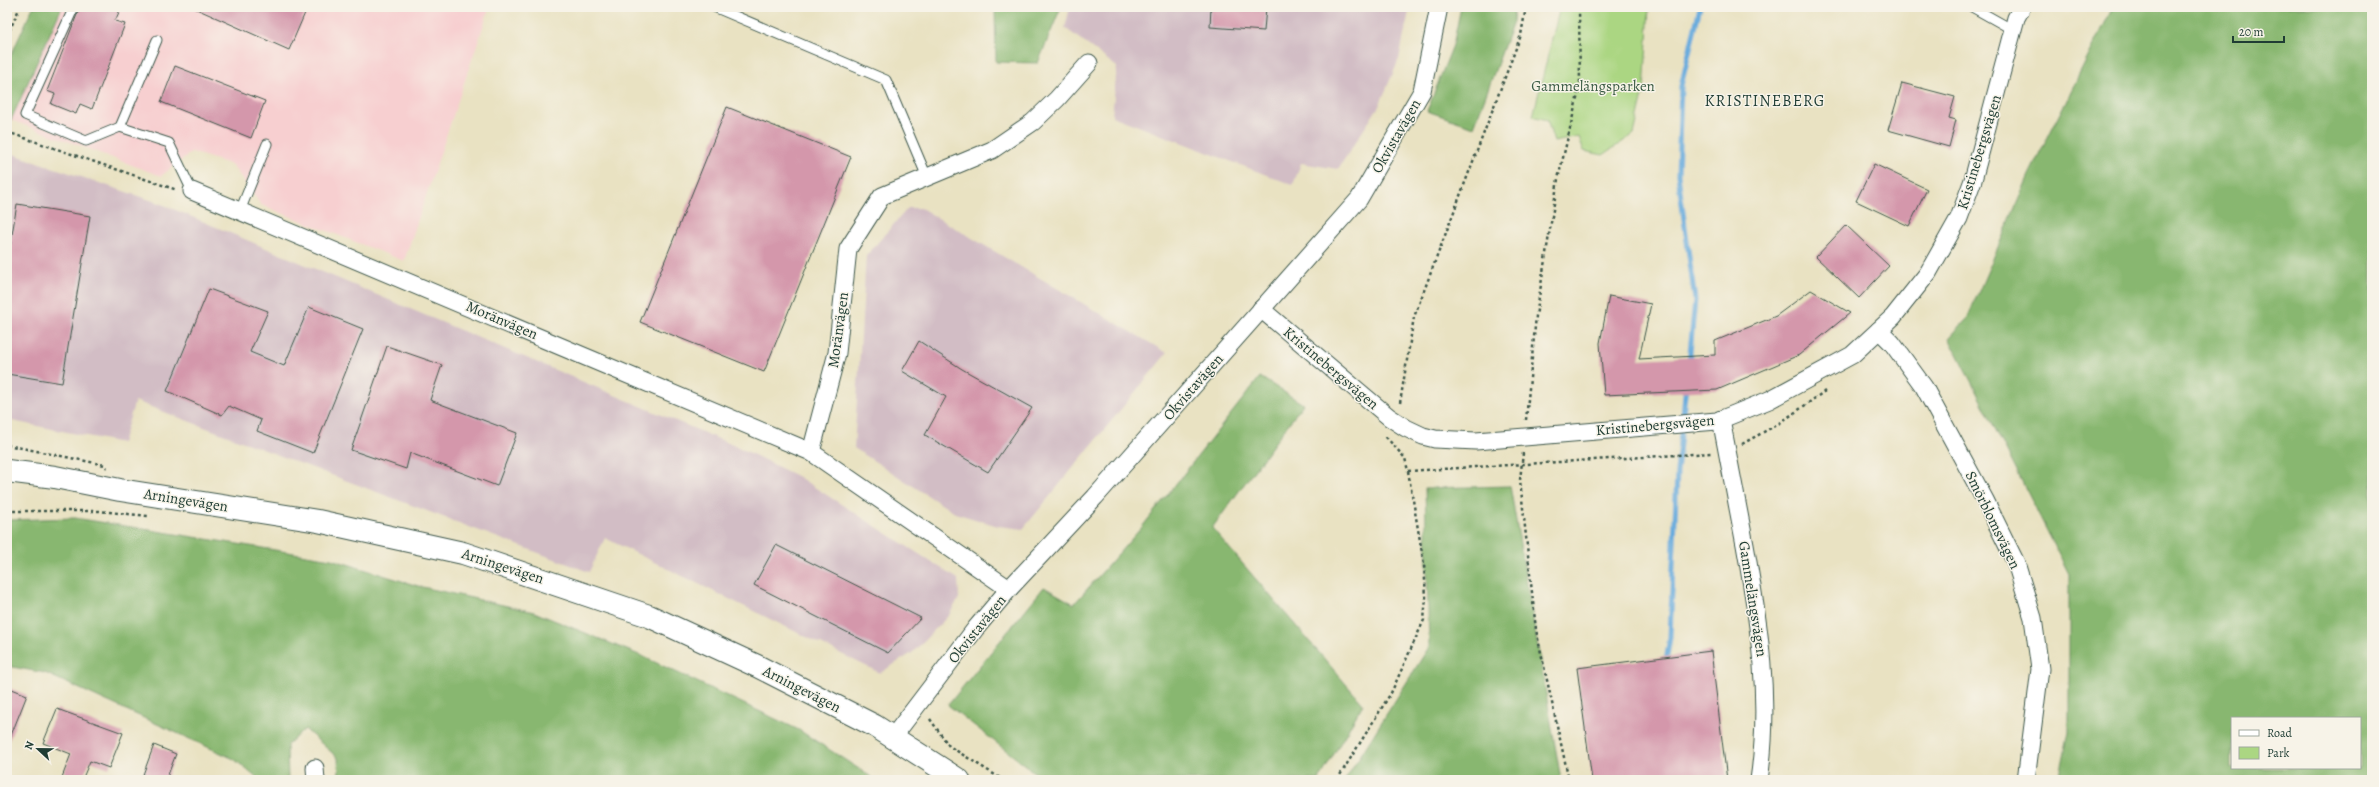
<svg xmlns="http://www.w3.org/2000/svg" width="2379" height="787" viewBox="0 0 2379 787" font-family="Alegreya,serif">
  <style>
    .built { fill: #f7cfd0 }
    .industrial { fill: #d2bdc5 }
    .green { fill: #abd682; stroke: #658a5b }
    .forest { fill: #88b770; stroke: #547a52; fill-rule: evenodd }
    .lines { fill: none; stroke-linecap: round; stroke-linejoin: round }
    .stream { stroke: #68abdd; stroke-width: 5 }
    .building { fill: #d497ab }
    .service-casing { stroke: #3d5649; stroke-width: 11 }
    .minor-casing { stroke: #3d5649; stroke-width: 19 }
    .primary-casing { stroke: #3d5649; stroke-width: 24 }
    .path { stroke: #3d5649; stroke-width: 2.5; stroke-dasharray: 3 3; stroke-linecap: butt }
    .service { stroke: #fff; stroke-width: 9 }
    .minor { stroke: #fff; stroke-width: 17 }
    .primary { stroke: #fff; stroke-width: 22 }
    .labels { text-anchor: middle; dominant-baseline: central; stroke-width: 3; stroke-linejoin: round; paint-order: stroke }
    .park-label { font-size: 15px; fill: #3b5c44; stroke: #f7f3e8 }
    .street-label { font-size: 15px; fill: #1f3d34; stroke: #f7f3e8 }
    .neighbourhood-label { font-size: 16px; letter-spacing: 1px; fill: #1f3d34; stroke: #f7f3e8 }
  </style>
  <rect width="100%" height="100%" fill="#f7f3e8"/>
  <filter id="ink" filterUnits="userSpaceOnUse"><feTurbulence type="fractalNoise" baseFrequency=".025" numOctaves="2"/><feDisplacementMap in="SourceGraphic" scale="8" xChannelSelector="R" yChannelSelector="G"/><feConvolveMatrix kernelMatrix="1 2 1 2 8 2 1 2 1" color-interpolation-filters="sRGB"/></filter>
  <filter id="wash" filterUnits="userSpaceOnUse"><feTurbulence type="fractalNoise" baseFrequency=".012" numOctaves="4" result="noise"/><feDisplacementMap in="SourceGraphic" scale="16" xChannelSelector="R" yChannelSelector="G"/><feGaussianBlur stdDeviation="0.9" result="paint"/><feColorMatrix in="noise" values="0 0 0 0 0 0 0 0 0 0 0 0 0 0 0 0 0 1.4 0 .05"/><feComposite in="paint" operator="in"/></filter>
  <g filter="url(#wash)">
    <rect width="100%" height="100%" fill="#e9e2c2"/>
    <polygon class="built" points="62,7 483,7 489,9 404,261 261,205 232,165 192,152 161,176 11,120"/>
    <g class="industrial">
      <polygon points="1070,7 1410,7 1399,59 1379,106 1338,169 1301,163 1293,185 1112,116 1117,67 1065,28"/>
      <polygon points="7,152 159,203 740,448 797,476 958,579 959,598 949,615 912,653 880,673 605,538 589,572 135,401 122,443 7,420"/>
      <polygon points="908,208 921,208 1167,353 1023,529 998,526 955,513 854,448 866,256"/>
    </g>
    <polygon class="green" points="1560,7 1649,7 1644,91 1634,134 1603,155 1584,151 1579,137 1554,142 1547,120 1533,116"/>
    <g class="forest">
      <polygon points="33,7 62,7 11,120 7,118 7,64"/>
      <polygon points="995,7 1061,7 1038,63 996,62"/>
      <polygon points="1461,7 1514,7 1513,22 1474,127 1427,111 1453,45"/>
      <path d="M2108 7H2372V780H2059L2069 731V574L1949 338 1967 319 2029 175 2112 9ZM2232 718H2360V768H2232Z"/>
      <polygon points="1260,377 1303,404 1212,528 1363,704 1319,780 1044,780 948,705 1044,587 1074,604 1142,527"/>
      <polygon points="1510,486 1561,780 1345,780 1429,647 1425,488"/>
      <polygon points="75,518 331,559 418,586 534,612 644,657 799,730 876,780 339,780 338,758 305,729 287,745 288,780 259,780 234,759 45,673 7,666 7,520"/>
    </g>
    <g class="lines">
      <g class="stream">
        <polyline points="1689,363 1695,300 1678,175 1681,86 1700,7"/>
        <polyline points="1666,662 1670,637 1677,472 1686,385"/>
      </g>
    </g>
    <g id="blocks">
      <g class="building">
        <polygon points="80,7 112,7 120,10 115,21 125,24 92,109 80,104 76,114 51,104 55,94 47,91"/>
        <polygon points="192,7 291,7 305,13 289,50"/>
        <polygon points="1211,7 1266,7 1264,31 1210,27"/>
        <polygon points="175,66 265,101 251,138 161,102"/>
        <polygon points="1902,83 1955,97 1949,118 1956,120 1949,147 1888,130"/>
        <polygon points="727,107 851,157 764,372 640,322"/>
        <polygon points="1874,164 1927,189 1909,226 1856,201"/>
        <polygon points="17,204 90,216 62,383 7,374 7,266"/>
        <polygon points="1846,225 1889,266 1859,298 1816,257"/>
        <polygon points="209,289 268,311 250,352 284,366 309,307 363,329 313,453 257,431 261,420 229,406 222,415 167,391"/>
        <polygon points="1811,290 1850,313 1799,355 1717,390 1604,395 1600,343 1609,296 1651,304 1639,359 1715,355 1715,341 1776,316"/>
        <polygon points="919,341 962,369 1032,408 988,472 925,435 946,397 902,371"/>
        <polygon points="387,346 442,365 430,400 517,433 497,486 410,453 406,469 351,450"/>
        <polygon points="776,545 921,618 888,653 754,585"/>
        <polygon points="1711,651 1727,780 1592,780 1577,668"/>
        <polygon points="7,687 27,695 8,743 7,743"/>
        <polygon points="57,709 123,733 109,768 90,761 82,780 61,780 71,754 43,743"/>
        <polygon points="154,745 176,754 166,780 141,780"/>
      </g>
    </g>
  </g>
  <g filter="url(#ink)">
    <use href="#blocks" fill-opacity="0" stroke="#3d5649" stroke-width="1"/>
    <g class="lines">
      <g class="service-casing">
        <g id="service">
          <polyline points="74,7 25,115 86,141 120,127 169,143 192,191"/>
          <polyline points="714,7 886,80 927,177"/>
          <polyline points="1972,7 2013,30"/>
          <polyline points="120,127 157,40"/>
          <polyline points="240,211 267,144"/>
        </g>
      </g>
      <g class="minor-casing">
        <g id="minor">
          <polyline points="192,191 811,452 1009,589"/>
          <polyline points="1261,309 1389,417 1406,428 1423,436 1435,439 1476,441 1717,421 1769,400 1852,355 1893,317 1928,273 1959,218 1973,180 2016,18 2022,7"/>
          <polyline points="1879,330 1892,343 1924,387 1985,500 2016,563 2033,618 2040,669 2026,780"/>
          <path d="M1721 419C1729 461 1737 503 1745 545 1759 623 1771 700 1759 780"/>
          <polyline points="811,452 837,353 848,249 882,196 992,150 1033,122 1057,99 1089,63"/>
          <polyline points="893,737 976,628 1009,589 1095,497 1359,199 1422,91 1439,7"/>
          <polyline points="315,768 316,780"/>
        </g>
      </g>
      <g class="primary-casing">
        <polyline id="primary" points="7,471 55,477 120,490 318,521 463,553 649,616 757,666 875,726 959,780"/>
      </g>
      <g class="path">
        <polyline points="7,36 20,7"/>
        <polyline points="7,132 177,190"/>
        <polyline points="1400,403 1414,317 1521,35 1526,7"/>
        <polyline points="1526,420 1536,316 1558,179 1580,86 1579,7"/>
        <polyline points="1742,444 1780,423 1825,391"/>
        <polyline points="7,445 105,465 107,468"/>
        <polyline points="1523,453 1520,480 1536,630 1569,780"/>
        <polyline points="1408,471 1711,453"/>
        <polyline points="7,511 99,511 148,516"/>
        <polyline points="930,719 949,746 1003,780"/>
        <polyline points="1337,780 1391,693 1424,620 1426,597 1424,564 1408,471 1405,458 1385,436"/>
      </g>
      <use href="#service" class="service"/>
      <use href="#minor" class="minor"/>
      <use href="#primary" class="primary"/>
    </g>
  </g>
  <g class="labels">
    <g class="park-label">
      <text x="1593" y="86">Gammelängsparken</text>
    </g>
    <g class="street-label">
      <text transform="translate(1396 136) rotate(-60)">Okvistavägen</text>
      <text transform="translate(1979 152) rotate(-73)">Kristinebergsvägen</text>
      <text transform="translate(502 320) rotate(23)">Moränvägen</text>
      <text transform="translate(838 330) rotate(-82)">Moränvägen</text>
      <text transform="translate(1331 368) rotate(40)">Kristinebergsvägen</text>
      <text transform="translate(1193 387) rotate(-49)">Okvistavägen</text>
      <text transform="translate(1655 425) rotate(-5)">Kristinebergsvägen</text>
      <text transform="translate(186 500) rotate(9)">Arningevägen</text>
      <text transform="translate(1993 520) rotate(64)">Smörblomsvägen</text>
      <text transform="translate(503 566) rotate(18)">Arningevägen</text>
      <text transform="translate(1753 599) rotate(81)">Gammelängsvägen</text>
      <text transform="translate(977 629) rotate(-51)">Okvistavägen</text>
      <text transform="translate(802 689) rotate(27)">Arningevägen</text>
    </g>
    <g class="neighbourhood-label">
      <text x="1765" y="101">KRISTINEBERG</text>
    </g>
  </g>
  <rect width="2379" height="787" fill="none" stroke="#f7f3e8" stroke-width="24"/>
  <rect x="2231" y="717" width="130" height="52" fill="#f7f3e8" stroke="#a1aaa0"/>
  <rect x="2239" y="730" width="20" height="6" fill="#ffffff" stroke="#a1aaa0"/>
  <text x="2267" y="737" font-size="12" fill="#1f3d34">Road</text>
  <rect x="2239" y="747" width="20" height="12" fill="#abd682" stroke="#a1aaa0"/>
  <text x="2267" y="757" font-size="12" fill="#1f3d34">Park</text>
  <g transform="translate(38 749) rotate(292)" stroke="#f7f3e8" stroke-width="3" paint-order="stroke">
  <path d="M0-3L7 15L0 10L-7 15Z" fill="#1f3d34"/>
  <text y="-6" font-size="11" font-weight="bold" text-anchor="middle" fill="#1f3d34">N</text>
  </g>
  <path d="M2233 36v6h51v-6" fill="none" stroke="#1f3d34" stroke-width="2"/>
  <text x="2239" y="36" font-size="12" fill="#1f3d34" stroke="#f7f3e8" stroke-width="3" paint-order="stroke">20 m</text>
</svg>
